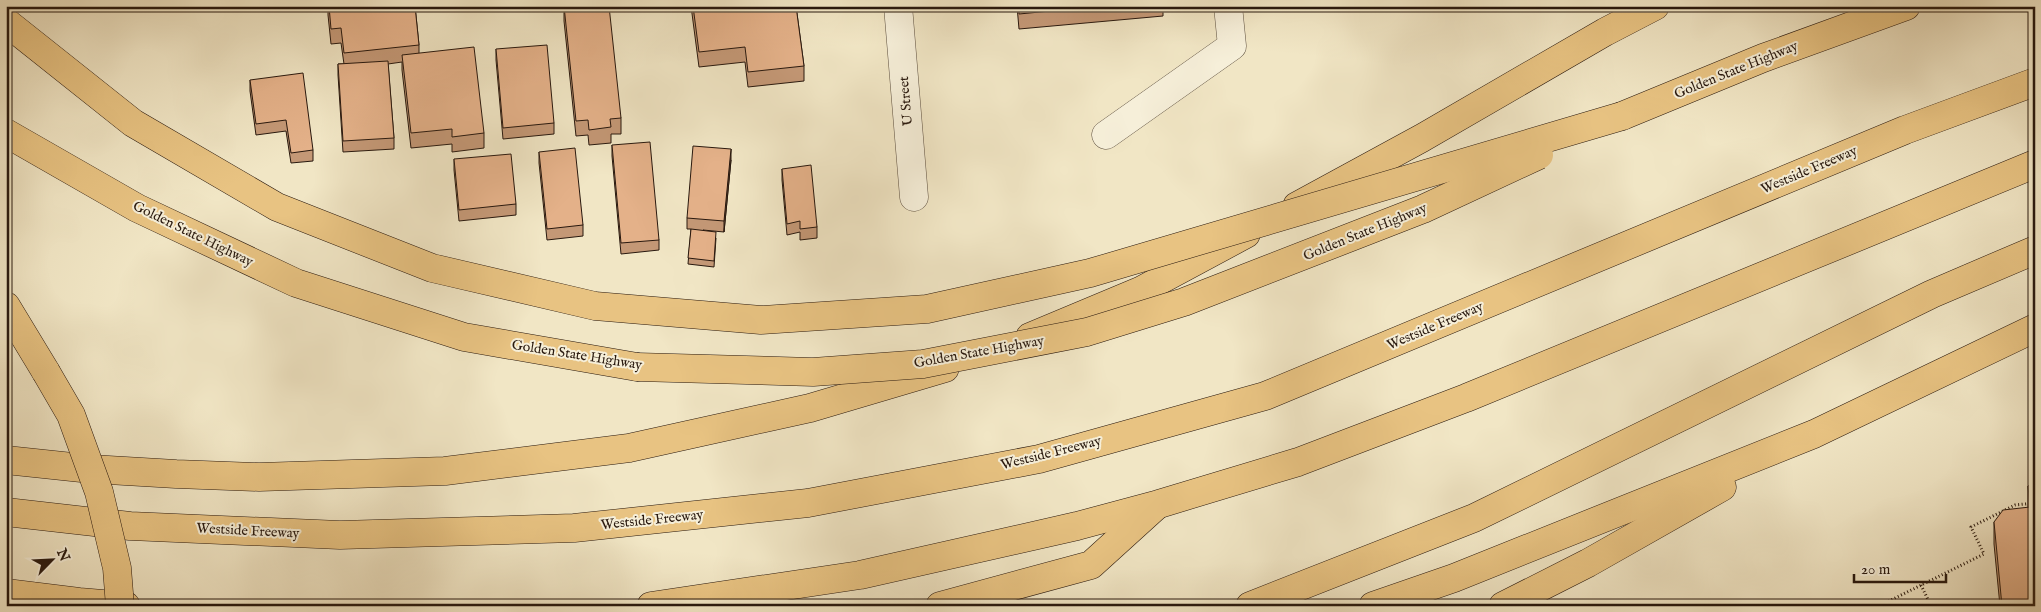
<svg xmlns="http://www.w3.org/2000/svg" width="2041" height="612" viewBox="0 0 2041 612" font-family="'IM FELL English',serif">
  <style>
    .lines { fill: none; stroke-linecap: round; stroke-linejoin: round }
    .minor-casing { stroke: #5a4c3c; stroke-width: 29 }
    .highway-casing { stroke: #28180e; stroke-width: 29 }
    .path { stroke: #28180e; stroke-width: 3; stroke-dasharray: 1 2.5; stroke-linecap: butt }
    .minor { stroke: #f6efd9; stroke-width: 28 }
    .highway { stroke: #e8c382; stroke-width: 28 }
    .highway-bridge-casing { stroke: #28180e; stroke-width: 29; stroke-linecap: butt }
    .highway-bridge { stroke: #e8c382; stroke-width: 28 }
    .wall { fill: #c49876; stroke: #28180e }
    .shaded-wall { fill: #a07c60; stroke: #28180e }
    .building { fill: #e4b189; stroke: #28180e }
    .labels { text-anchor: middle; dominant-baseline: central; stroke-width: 4; stroke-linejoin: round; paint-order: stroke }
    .street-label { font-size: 14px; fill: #28180e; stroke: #f6efd9 }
  </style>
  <rect width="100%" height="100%" fill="#f1e6c5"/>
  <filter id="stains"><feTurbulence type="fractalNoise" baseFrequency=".004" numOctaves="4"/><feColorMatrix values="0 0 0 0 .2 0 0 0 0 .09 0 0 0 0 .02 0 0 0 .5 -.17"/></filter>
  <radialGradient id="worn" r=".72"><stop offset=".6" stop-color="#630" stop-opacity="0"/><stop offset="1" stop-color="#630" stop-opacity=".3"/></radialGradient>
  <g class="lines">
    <g class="minor-casing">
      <g id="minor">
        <polyline points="898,6 914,197"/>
        <polyline points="1106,135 1232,46 1228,6"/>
      </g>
    </g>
    <g class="highway-casing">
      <g id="highway">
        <polyline points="1622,116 1763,58 1906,6"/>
        <polyline points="6,133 137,208 296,283 464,337 637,367"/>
        <polyline points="1297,206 1422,138 1605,32 1655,6"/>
        <polyline points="6,306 46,372"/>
        <polyline points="1030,337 1140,291 1246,234"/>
        <polyline points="6,460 91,469 176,474 259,477 445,471 629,448 810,408 945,368"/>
        <polyline points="6,512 130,526 340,535 574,528 808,503 1039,459 1265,396 1905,130 2035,82"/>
        <polyline points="6,593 79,602 126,606"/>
        <polyline points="651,606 860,575 1077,526 1159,504 1298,462 1466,398 2035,164"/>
        <polyline points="940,606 1091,565 1156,506"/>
        <polyline points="1250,606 1474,518 1932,294 2035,250"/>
        <polyline points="1373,606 1454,578 1814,434 2035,328"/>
        <polyline points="1503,606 1588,563 1722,487"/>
      </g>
    </g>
    <g class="path">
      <polyline points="1921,585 1931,606"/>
      <polyline points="1879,606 1984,554 1971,527 2015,505 2035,503"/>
    </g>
    <use href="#minor" class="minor"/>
    <use href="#highway" class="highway"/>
    <g class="highway-bridge-casing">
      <g id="highway-bridge">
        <polyline points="6,22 133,123 277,207 432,268 595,306 761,320 927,309 1090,273 1622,116"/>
        <polyline points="637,367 813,372 923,364 1087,332 1184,302 1423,209 1539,155"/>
        <polyline points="46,372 71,415 99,492 117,568 120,606"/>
      </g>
    </g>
    <use href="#highway-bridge" class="highway-bridge"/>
  </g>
  <g class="wall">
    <polygon points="328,6 415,6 419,45 419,53 484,133 484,148 452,152 452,144 411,148 402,70 402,62 388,64 394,138 394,149 343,152 338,75 338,64 344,64 341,43 331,44 328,15"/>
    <polygon points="564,6 621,118 621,134 611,134 611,143 589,145 588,135 576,136 564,21"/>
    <polygon points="691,6 796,6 804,66 804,81 748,87 745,62 699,67"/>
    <polygon points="1017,6 1163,6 1163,16 1019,29"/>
    <polygon points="496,49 554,123 554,134 503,139 496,60"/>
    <polygon points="250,80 313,150 313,161 291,163 286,131 256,135 250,91"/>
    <polygon points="612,145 659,240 659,250 621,254 612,156"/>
    <polygon points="539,152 583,225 583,236 547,240 539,163"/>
    <polygon points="454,159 516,204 516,215 459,221 454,170"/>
    <polygon points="731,160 724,232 703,230 716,238 714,267 688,264 691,229 687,229 687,218"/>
    <polygon points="782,169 817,227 817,238 800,240 800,232 787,235 782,180"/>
    <polygon points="2035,485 2035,606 2000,606 1994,544 1994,522 2028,508 2028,486"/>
  </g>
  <polygon class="shaded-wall" points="731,149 731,160 724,232 724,221"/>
  <g class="building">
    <polygon points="329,6 415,6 419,45 344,53 341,28 331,29"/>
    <polygon points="564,6 609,6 621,118 610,119 611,127 589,130 588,120 576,121"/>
    <polygon points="693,6 796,6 804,66 748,72 745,47 699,52"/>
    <polygon points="1019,6 1102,6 1019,14"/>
    <polygon points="547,45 554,123 503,128 496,49"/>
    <polygon points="474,47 484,133 452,137 452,129 411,133 402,55"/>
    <polygon points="388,61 394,138 343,141 338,64"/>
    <polygon points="303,73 313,150 291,153 286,120 256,124 250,80"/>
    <polygon points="650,142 659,240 621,243 612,145"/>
    <polygon points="693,146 731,149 724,221 687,218"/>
    <polygon points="575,148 583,225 547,229 539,152"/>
    <polygon points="511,154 516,204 459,210 454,159"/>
    <polygon points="811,165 817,227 800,229 800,221 787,224 782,169"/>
    <polygon points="691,229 716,232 714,261 688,258"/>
    <polygon points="2035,485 2035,606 2002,606 1994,522 2003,510 2030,507 2028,486"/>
  </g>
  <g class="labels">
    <g class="street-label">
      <text transform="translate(1736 70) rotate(-22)">Golden State Highway</text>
      <text transform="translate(906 101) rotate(-95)">U Street</text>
      <text transform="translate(1809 170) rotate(-23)">Westside Freeway</text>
      <text transform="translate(1365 232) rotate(-22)">Golden State Highway</text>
      <text transform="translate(193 234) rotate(26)">Golden State Highway</text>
      <text transform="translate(1435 326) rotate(-23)">Westside Freeway</text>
      <text transform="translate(979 352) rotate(-10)">Golden State Highway</text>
      <text transform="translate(577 355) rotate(9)">Golden State Highway</text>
      <text transform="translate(1051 453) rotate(-14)">Westside Freeway</text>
      <text transform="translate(652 520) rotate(-6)">Westside Freeway</text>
      <text transform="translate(248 531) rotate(3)">Westside Freeway</text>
    </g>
  </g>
  <rect width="2041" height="612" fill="none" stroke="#f1e6c5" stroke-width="25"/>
  <rect x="8" y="8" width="2026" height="597" fill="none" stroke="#28180e" stroke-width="2.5"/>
  <rect x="12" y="12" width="2016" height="587" fill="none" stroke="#28180e"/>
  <g transform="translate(52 560) rotate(66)" stroke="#f6efd9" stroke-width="4" paint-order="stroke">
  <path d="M0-4L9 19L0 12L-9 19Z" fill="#28180e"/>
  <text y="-8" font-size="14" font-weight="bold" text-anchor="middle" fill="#28180e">N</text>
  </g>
  <path d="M1854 574v8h92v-8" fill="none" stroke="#28180e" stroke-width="2.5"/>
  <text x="1861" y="574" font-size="15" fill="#28180e" stroke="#f6efd9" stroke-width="4" paint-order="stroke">20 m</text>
  <rect width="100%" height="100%" filter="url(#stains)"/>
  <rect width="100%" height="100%" fill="url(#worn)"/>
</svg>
